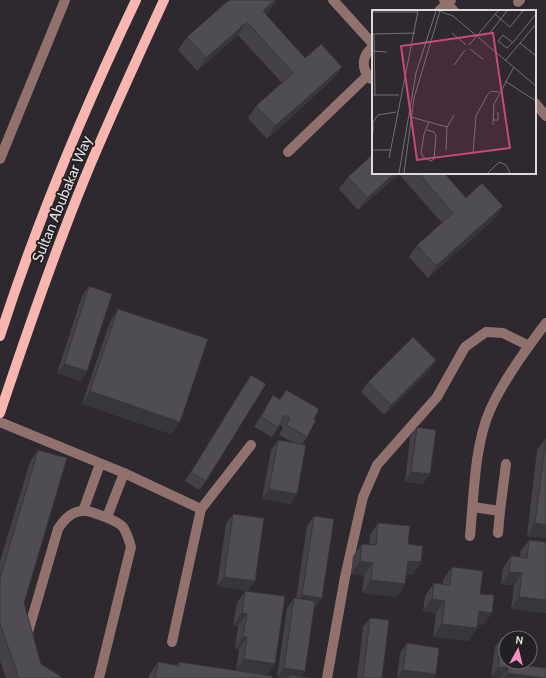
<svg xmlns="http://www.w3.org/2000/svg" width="546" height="678" viewBox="0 0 546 678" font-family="Cabin,sans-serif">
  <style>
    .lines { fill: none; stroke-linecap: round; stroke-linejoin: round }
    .minor { stroke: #90716d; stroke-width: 10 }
    .major { stroke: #f7b6af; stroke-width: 10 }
    .wall { fill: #444247 }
    .shaded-wall { fill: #37363a }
    .building { fill: #4f4d53; stroke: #37363a }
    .labels { text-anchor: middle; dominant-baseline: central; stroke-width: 3.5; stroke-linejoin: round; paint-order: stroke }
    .street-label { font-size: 15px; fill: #dddade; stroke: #232024 }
    .inset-road { fill: none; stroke: #737074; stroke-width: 1 }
    .view { fill: #c9487c; fill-opacity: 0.15; stroke: #c9487c; stroke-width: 2 }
    .inset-edge { fill: none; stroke: #dddade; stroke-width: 2 }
  </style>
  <rect width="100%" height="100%" fill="#2d292e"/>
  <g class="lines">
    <g class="minor">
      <polyline points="333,0 373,44"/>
      <polyline points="444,0 454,11"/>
      <polyline points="518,2 520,0"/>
      <polyline points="439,11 451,0"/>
      <path d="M371 79C361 69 361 56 373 47"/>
      <polyline points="535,103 546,116"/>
      <polyline points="288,152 368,75"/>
      <polyline points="0,159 65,0"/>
      <polyline points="0,422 124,473 201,509 172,642"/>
      <polyline points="473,507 500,511 506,464"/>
      <polyline points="201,509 251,445"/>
      <polyline points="83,511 100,464"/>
      <polyline points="107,517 124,473"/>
      <polyline points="498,533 500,511"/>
      <path d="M470 536C474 496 474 447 490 410 504 379 526 349 546 323"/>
      <path d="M29 639 28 632 58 529C63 521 72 511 83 511 90 510 118 521 123 527 127 533 129 540 131 547L99 678"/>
      <polyline points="327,678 345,577 363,497 377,465 437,397 465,347 486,332 503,333 529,346"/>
    </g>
    <g class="major">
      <path d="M0 336C37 221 84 109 136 0"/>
      <path d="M0 413C26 335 53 256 84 180 109 119 137 59 164 0"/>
    </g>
  </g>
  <g class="wall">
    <polygon points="229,0 276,0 269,11 265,14 305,58 342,67 333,79 267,139 248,118 256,106 282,83 238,35 197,71 178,50 187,37"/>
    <polygon points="373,173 444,173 466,198 503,206 494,219 428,278 409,257 417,245 442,223 399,174 358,210 339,189 348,177"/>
    <polygon points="89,286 87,371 81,381 57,373 82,296"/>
    <polygon points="118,309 180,422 171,434 82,404 110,322"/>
    <polygon points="430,370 384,415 361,392 368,382"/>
    <polygon points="251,375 206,481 199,490 185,481 244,385"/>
    <polygon points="286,390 314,419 307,437 302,444 297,494 290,504 262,499 271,450 278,440 294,443 279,435 283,427 280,425 272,437 254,427 267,405 273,395 280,399"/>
    <polygon points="417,427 430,474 423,484 405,482 410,437"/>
    <polygon points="546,438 546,538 527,536 537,450"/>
    <polygon points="38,450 24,603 41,664 63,678 6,678 0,661 0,561 30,462"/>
    <polygon points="233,514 255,581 217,586 226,524"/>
    <polygon points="314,516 315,608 314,608 305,671 301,677 312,678 282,678 277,677 287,608 294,598 296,599 307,526"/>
    <polygon points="378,523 408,544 413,575 407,574 405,584 397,597 362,593 364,575 351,574 353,556 362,544 369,545 370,535"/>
    <polygon points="529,540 545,613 511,609 514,585 501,584 503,568 511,556 520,557 520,552"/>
    <polygon points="452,567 480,594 492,613 483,625 477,624 477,628 468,641 433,637 436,613 423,611 425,596 434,583 443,584 443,580"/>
    <polygon points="245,591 266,675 272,678 149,678 149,675 158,662 177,665 179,662 236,671 239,649 235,649 238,626 233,625 237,603"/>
    <polygon points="370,618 382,678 357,678 363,627"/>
    <polygon points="502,637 520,665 546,678 501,678 491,677 495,647"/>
    <polygon points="407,643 436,674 433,678 397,678 400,653"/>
  </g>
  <g class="shaded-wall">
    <polygon points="275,0 276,0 269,11 254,24 263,11"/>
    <polygon points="247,22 238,35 197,71 206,58"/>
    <polygon points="342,67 333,79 267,139 275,126"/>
    <polygon points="395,173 399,173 358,210 367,198"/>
    <polygon points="503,206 494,219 428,278 436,266"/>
    <polygon points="436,360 430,370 384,415 391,405"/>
    <polygon points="64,364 87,371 81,381 57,373"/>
    <polygon points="90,391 180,422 171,434 82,404"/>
    <polygon points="411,472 430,474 423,484 405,482"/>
    <polygon points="269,489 297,494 290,504 262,499"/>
    <polygon points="535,523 546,525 546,538 527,536"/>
    <polygon points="360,561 373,563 364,575 351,574"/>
    <polygon points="408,561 421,562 413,575 400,573"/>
    <polygon points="509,572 522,573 514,585 501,584"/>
    <polygon points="224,577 255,581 248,591 217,586"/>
    <polygon points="371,580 405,584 397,597 362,593"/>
    <polygon points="302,595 322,598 315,608 295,605"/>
    <polygon points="519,597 546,600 546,613 545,613 511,609"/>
    <polygon points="432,599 445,601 436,613 423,611"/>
    <polygon points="479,611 492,613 483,625 470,624"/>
    <polygon points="242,613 247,614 238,626 233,625"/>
    <polygon points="442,624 477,628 468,641 433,637"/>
    <polygon points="243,637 247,637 239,649 235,649"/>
    <polygon points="244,659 275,664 266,676 235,671"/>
    <polygon points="498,667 508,668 501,678 491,677"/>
    <polygon points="284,668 305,671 300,678 289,675 287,678 277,677"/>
    <polygon points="403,670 436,674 433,678 397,678"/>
    <polygon points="507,673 546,678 504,678"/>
  </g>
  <g class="building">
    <polygon points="229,0 275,0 263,11 305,58 321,44 342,67 275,126 256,106 293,73 247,22 206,58 187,37"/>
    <polygon points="373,154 373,173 395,173 367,198 348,177"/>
    <polygon points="418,173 444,173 466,198 482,183 503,206 436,266 417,245 453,213"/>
    <polygon points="89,286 112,294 87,371 64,364"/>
    <polygon points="118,309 208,339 180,422 90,391"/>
    <polygon points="413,337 436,360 391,405 368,382"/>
    <polygon points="251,375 266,384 206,481 191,472"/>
    <polygon points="286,390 319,409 314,419 316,420 307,437 286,425 290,418 285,415 278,427 261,417 273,395 280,400"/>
    <polygon points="417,427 436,430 430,474 411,472"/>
    <polygon points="546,438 546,525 535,523"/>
    <polygon points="278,440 306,445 297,494 269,489"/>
    <polygon points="38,450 67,458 24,603 41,664 63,678 19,678 0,624 0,578"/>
    <polygon points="233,514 264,518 255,581 224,577"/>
    <polygon points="314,516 334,519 322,598 302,595"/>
    <polygon points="378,523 410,526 408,544 423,546 421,562 408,561 405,584 371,580 373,563 360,561 362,544 376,545"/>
    <polygon points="529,540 546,542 546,600 519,597 522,573 509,572 511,556 527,558"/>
    <polygon points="452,567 483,571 480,594 494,595 492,613 479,611 477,628 442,624 445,601 432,599 434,583 450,585"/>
    <polygon points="245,591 285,596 275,664 244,659 247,637 243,637 247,614 242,613"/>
    <polygon points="294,598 315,601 305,671 284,668"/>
    <polygon points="370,618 389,620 382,678 363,678"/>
    <polygon points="502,637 508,638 506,638 506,662 520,662 520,665 546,668 546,678 507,673 508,668 498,667"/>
    <polygon points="407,643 439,648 436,674 403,670"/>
    <polygon points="158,662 179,666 179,662 272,676 272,678 155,678"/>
    <polygon points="289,675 312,678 289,678"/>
  </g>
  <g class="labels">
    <g class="street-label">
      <text transform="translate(62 199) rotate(-68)">Sultan Abubakar Way</text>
    </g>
  </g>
  <g transform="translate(372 10)">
    <rect width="164" height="164" fill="#2d292e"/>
    <path class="inset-road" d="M67 1 81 6 164 76M0 2H46M123 4 138 17 151 1M80 23 94 35M0 24 43 23M2 24 3 85M117 24 135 1M141 33 131 25 126 31 135 38 143 30 164 4M148 33 164 46M97 35 126 1M98 39 111 49M0 41 15 42M133 51 164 14M82 55 93 40M133 71 164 91M0 85H27M39 107 75 117 74 140M121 110H126V102M121 115 122 94 142 57M75 117 82 105M55 120 62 122 64 125 62 149 59 151 51 147 49 142 52 124 57 112M1 123V112L6 105 24 102M0 140H18M101 143 104 106 116 84 119 81 127 82M17 148 46 1M27 163 44 63 64 1M32 163 42 88 68 1M116 163 127 152 134 155 138 163"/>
    <path class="view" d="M121 23 138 138 45 150 29 36Z"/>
    <rect width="164" height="164" class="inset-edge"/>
  </g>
  <g transform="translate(518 650) rotate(8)"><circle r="19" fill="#232024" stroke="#6d6a6e"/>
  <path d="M0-3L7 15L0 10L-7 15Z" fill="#fc8fc1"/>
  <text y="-6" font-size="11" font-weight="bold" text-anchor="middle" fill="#dddade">N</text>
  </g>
</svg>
